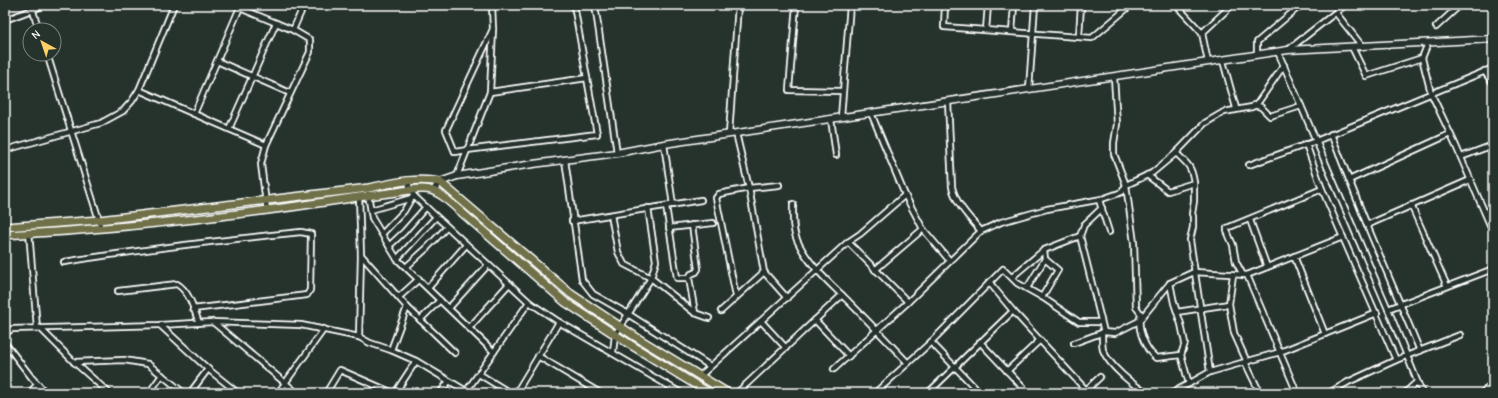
<svg xmlns="http://www.w3.org/2000/svg" width="1498" height="398" viewBox="0 0 1498 398" font-family="'Comic Neue',sans-serif">
  <style>
    .lines { fill: none; stroke-linecap: round; stroke-linejoin: round }
    .stream { stroke: #93a6aa; stroke-width: 2 }
    .minor-casing { stroke: #fff; stroke-width: 8 }
    .tertiary-casing { stroke: #fff; stroke-width: 9 }
    .primary-casing { stroke: #fff; stroke-width: 10 }
    .minor { stroke: #26332d; stroke-width: 4.5 }
    .tertiary { stroke: #26332d; stroke-width: 6 }
    .primary { stroke: #6f714a; stroke-width: 7 }
  </style>
  <rect width="100%" height="100%" fill="#26332d"/>
  <filter id="ink" filterUnits="userSpaceOnUse"><feTurbulence type="fractalNoise" baseFrequency=".025" numOctaves="2"/><feDisplacementMap in="SourceGraphic" scale="8" xChannelSelector="R" yChannelSelector="G"/><feConvolveMatrix kernelMatrix="1 2 1 2 8 2 1 2 1" color-interpolation-filters="sRGB"/></filter>
  <g filter="url(#ink)">
    <g class="lines">
      <polyline class="stream" points="481,393 484,389 492,393"/>
      <g class="minor-casing">
        <g id="minor">
          <polyline points="31,5 39,30"/>
          <polyline points="595,5 617,153"/>
          <polyline points="796,5 789,90 843,91"/>
          <polyline points="945,5 944,27 1092,38 1131,5"/>
          <polyline points="1176,5 1202,33 1208,62"/>
          <polyline points="240,8 293,30 310,40 310,52 266,145 261,164 267,211"/>
          <polyline points="1336,13 1362,46"/>
          <polyline points="5,20 45,5"/>
          <polyline points="1436,27 1460,5"/>
          <polyline points="493,29 446,130 455,152 467,150 597,134 574,5"/>
          <polyline points="293,30 304,5"/>
          <polyline points="986,30 988,5"/>
          <polyline points="1012,32 1014,5"/>
          <polyline points="1202,33 1232,5"/>
          <polyline points="1079,36 1081,5"/>
          <polyline points="1428,43 1422,58 1431,93 1456,146 1493,232"/>
          <polyline points="1352,47 1366,76 1422,58"/>
          <polyline points="1288,50 1345,5"/>
          <polyline points="1278,52 1388,309 1422,393"/>
          <polyline points="47,54 99,220 100,228"/>
          <polyline points="1257,55 1257,42 1301,5"/>
          <polyline points="217,61 290,93"/>
          <polyline points="1223,61 1236,108 1235,110"/>
          <polyline points="1484,71 1493,83"/>
          <path d="M1114 77 1117 124 1114 143V154L1126 185 1134 243 1136 307 1141 314C1136 328 1145 349 1156 358L1181 355"/>
          <polyline points="1029,89 1035,5"/>
          <polyline points="139,90 266,145"/>
          <polyline points="490,92 587,78"/>
          <path d="M948 101 952 187C957 206 969 217 981 231"/>
          <polyline points="1254,105 1261,107 1270,116 1301,106"/>
          <polyline points="871,113 905,195 923,229 950,261"/>
          <polyline points="194,114 241,5"/>
          <polyline points="841,117 850,5"/>
          <polyline points="831,119 836,155"/>
          <polyline points="229,129 276,23"/>
          <polyline points="736,133 749,188 764,272 787,298"/>
          <polyline points="729,134 738,5"/>
          <polyline points="1331,134 1367,225 1420,351"/>
          <polyline points="664,144 673,205"/>
          <polyline points="1306,144 1322,189 1396,360"/>
          <polyline points="5,150 101,123 123,111 132,101 139,90 174,5"/>
          <polyline points="1461,157 1493,145"/>
          <polyline points="565,160 582,280 593,294 628,314 710,366"/>
          <polyline points="1249,165 1316,141 1493,68"/>
          <path d="M1147 175 1168 191 1194 183C1192 167 1188 164 1176 153"/>
          <polyline points="457,176 490,92 493,29 492,5"/>
          <polyline points="408,180 410,190 415,197 529,302 559,322 681,393"/>
          <polyline points="1349,180 1450,134"/>
          <polyline points="368,194 372,218 397,259 494,352"/>
          <polyline points="1099,200 1109,232"/>
          <path d="M793 204C793 216 792 229 797 240 808 265 831 284 850 303 870 323 889 343 908 363"/>
          <polyline points="1411,205 1447,286"/>
          <polyline points="666,206 677,278 689,278"/>
          <polyline points="1102,208 1084,225 1080,236 1104,332 1115,333 1139,321 1170,283 1194,272 1247,275 1343,237"/>
          <polyline points="371,210 415,197"/>
          <polyline points="611,215 618,252 624,264 651,278 695,313 709,318"/>
          <polyline points="1250,220 1267,267"/>
          <polyline points="572,221 701,200"/>
          <polyline points="692,225 698,269 696,272 691,274 689,278 695,313"/>
          <polyline points="1367,225 1470,180"/>
          <polyline points="669,228 713,223"/>
          <polyline points="29,232 37,328"/>
          <polyline points="382,234 404,211 411,199"/>
          <polyline points="848,242 908,302"/>
          <polyline points="389,246 404,232 426,207"/>
          <polyline points="361,255 407,307 455,353"/>
          <polyline points="1294,256 1325,334"/>
          <polyline points="397,259 436,217"/>
          <path d="M64 262C143 249 222 240 301 232L311 234 310 290 307 295 193 309"/>
          <polyline points="406,267 427,248 447,227"/>
          <polyline points="875,270 923,229"/>
          <polyline points="1233,275 1229,304 1234,333 1247,362"/>
          <polyline points="1243,275 1236,262 1233,245 1227,231 1227,228 1322,189"/>
          <polyline points="1247,275 1297,393"/>
          <polyline points="1012,277 1044,250 1080,236"/>
          <polyline points="989,282 1013,311 1086,390"/>
          <polyline points="1170,283 1174,303 1181,324 1185,343 1181,355 1189,384"/>
          <polyline points="428,288 466,245"/>
          <polyline points="1027,288 1045,259"/>
          <path d="M118 291 177 284C190 292 194 310 199 323"/>
          <polyline points="736,296 716,198 719,194 749,188 779,185"/>
          <polyline points="399,297 419,279"/>
          <polyline points="1042,297 1058,270 1045,259 1044,250"/>
          <polyline points="449,308 488,265"/>
          <polyline points="1388,309 1493,269"/>
          <polyline points="721,311 764,272"/>
          <polyline points="1177,312 1229,304"/>
          <polyline points="420,320 440,300"/>
          <polyline points="815,320 849,356"/>
          <polyline points="761,321 786,348"/>
          <polyline points="213,322 297,393"/>
          <polyline points="160,325 208,369 238,393"/>
          <polyline points="40,328 74,362 109,393"/>
          <polyline points="469,328 509,284"/>
          <polyline points="5,333 12,329 160,325 213,322 301,325 359,337 370,343 391,350 416,361 466,391"/>
          <path d="M1102 334C1102 339 1102 345 1103 350 1109 366 1133 385 1147 393"/>
          <polyline points="359,337 361,255 359,196"/>
          <polyline points="931,342 980,393"/>
          <polyline points="980,342 1028,393"/>
          <polyline points="5,343 32,378 46,393"/>
          <polyline points="1074,343 1104,332"/>
          <polyline points="391,350 407,307"/>
          <polyline points="613,352 615,335 651,278 656,261 648,208"/>
          <polyline points="538,356 600,393"/>
          <polyline points="74,362 124,360 148,364 184,393"/>
          <polyline points="1245,362 1260,393"/>
          <polyline points="834,369 908,302 981,231 1001,222 1047,209 1102,199 1122,192 1126,185 1152,173 1176,153 1205,123 1224,112 1252,107 1257,104 1284,65"/>
          <polyline points="1007,371 1040,340"/>
          <polyline points="1210,372 1280,352 1377,313"/>
          <polyline points="479,374 510,393"/>
          <polyline points="700,376 848,242 860,234 905,195"/>
          <polyline points="29,393 38,384"/>
          <polyline points="149,393 162,375"/>
          <polyline points="190,393 208,369"/>
          <polyline points="278,393 324,329"/>
          <polyline points="326,393 340,370 393,393"/>
          <polyline points="395,393 416,361"/>
          <polyline points="440,393 449,381"/>
          <polyline points="465,393 529,302"/>
          <polyline points="516,393 559,322"/>
          <polyline points="737,393 842,295"/>
          <polyline points="875,393 931,342 1003,269 1017,283 1042,297 1079,322 1101,322"/>
          <polyline points="928,393 1013,311"/>
          <polyline points="1083,393 1100,377"/>
          <polyline points="1172,393 1210,372 1190,240 1193,227 1193,216 1192,214 1194,201 1194,183"/>
          <polyline points="1329,393 1348,382 1396,360 1460,335"/>
          <polyline points="1405,393 1417,382"/>
          <polyline points="1482,393 1493,383"/>
        </g>
      </g>
      <g class="tertiary-casing">
        <polyline id="tertiary" points="434,190 440,182 457,176 533,164 617,153 664,144 1288,50 1493,39"/>
      </g>
      <g class="primary-casing">
        <g id="primary">
          <path d="M5 227 99 220 369 188C393 183 416 177 440 182L571 294 636 337 728 393"/>
          <path d="M5 235C116 229 227 217 338 200 362 196 386 194 410 190 425 188 431 188 444 197L565 302 631 345 709 393"/>
        </g>
      </g>
      <use href="#minor" class="minor"/>
      <use href="#tertiary" class="tertiary"/>
      <use href="#primary" class="primary"/>
    </g>
  </g>
  <rect width="1498" height="398" fill="none" stroke="#26332d" stroke-width="20"/>
  <rect x="10" y="10" width="1478" height="378" fill="none" stroke="#fff" stroke-width="1.5" filter="url(#ink)"/>
  <g transform="translate(42 42) rotate(320)"><circle r="19" fill="#26332d" stroke="#7d8581"/>
  <path d="M0-3L7 15L0 10L-7 15Z" fill="#ffd166"/>
  <text y="-6" font-size="11" font-weight="bold" text-anchor="middle" fill="#ffffff">N</text>
  </g>
</svg>
